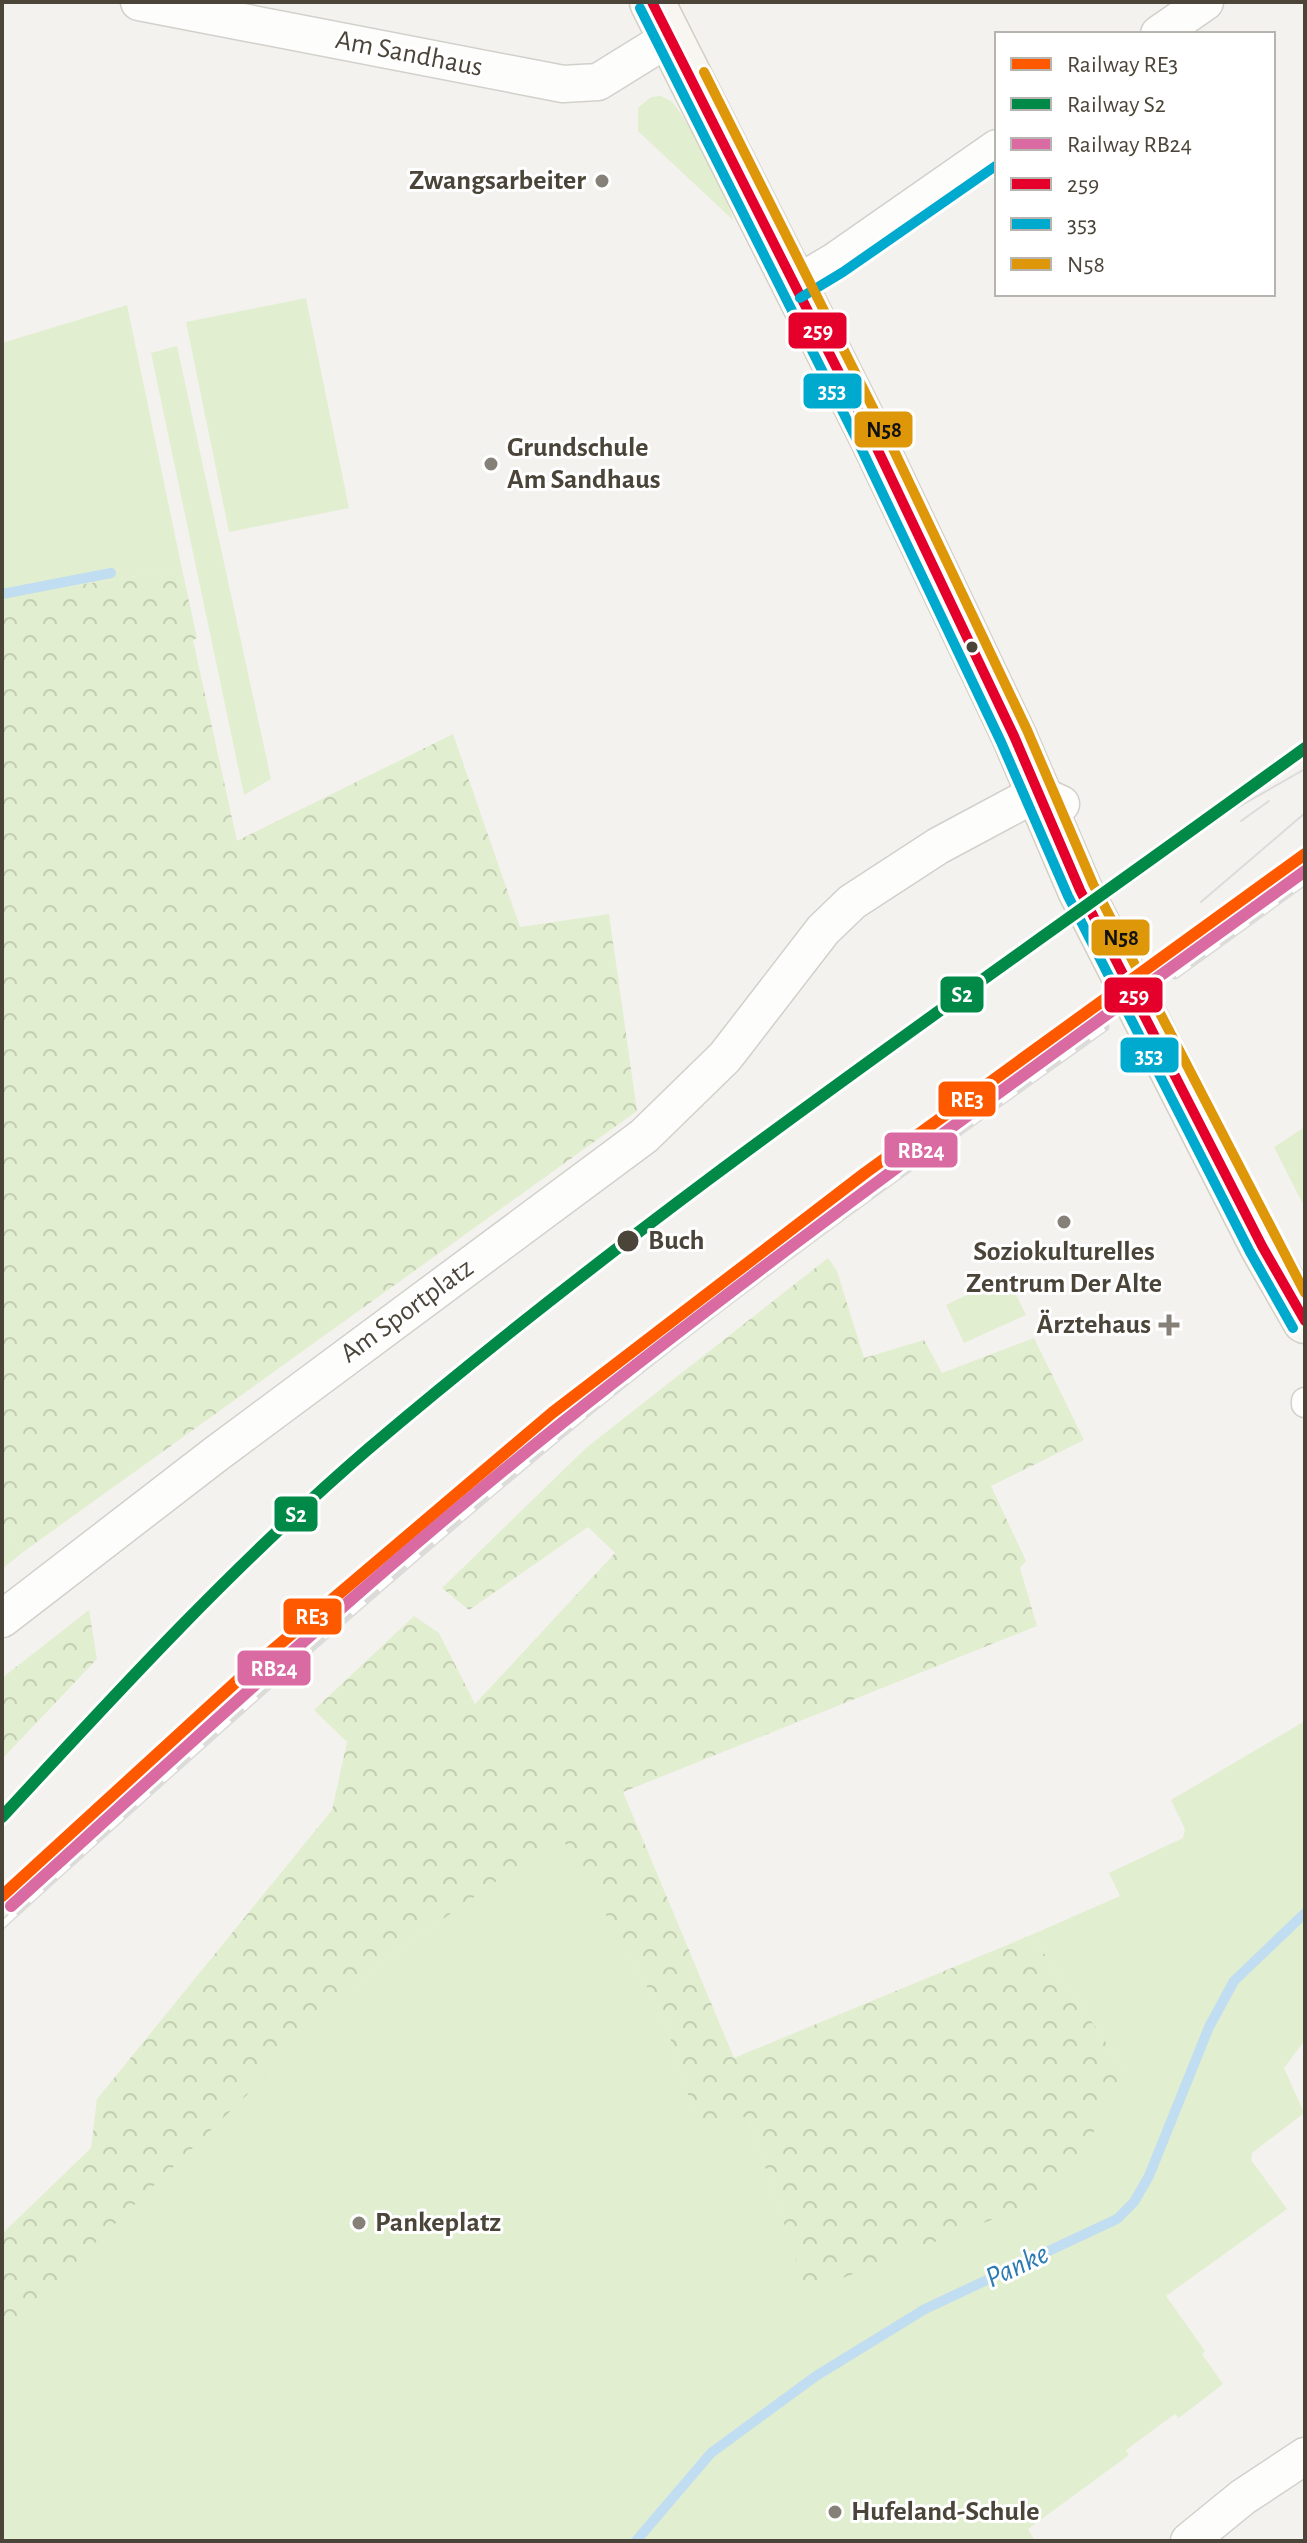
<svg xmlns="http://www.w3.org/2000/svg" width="1307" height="2543" viewBox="0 0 1307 2543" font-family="'Alegreya Sans',sans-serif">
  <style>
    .green { fill: #e1eecf }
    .forest { fill: url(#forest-crowns) }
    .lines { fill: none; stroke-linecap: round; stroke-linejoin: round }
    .stream { stroke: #c0ddf1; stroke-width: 10 }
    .pedestrian-casing { stroke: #d2d0cb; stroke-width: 29 }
    .minor-casing { stroke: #d2d0cb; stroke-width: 39 }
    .secondary-casing { stroke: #d3cfc5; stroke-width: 47 }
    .pedestrian { stroke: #fdfdfc; stroke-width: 26 }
    .minor { stroke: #fdfdfc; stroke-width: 36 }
    .secondary { stroke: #f7f6f1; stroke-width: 44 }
    .tram { stroke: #dbdbda; stroke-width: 2 }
    .rail-casing { stroke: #dbdbda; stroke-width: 9 }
    .rail { stroke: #fff; stroke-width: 6; stroke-dasharray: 18; stroke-linecap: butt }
    .bus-1-casing { stroke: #fff; stroke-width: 16 }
    .bus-2-casing { stroke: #fff; stroke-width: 16 }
    .bus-3-casing { stroke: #fff; stroke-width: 16 }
    .bus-1 { stroke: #e4002b; stroke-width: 10 }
    .bus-2 { stroke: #00a9ce; stroke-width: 10 }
    .bus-3 { stroke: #dd9709; stroke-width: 10 }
    .rail-1-casing { stroke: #fff; stroke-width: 18 }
    .rail-2-casing { stroke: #fff; stroke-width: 18 }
    .rail-3-casing { stroke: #fff; stroke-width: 18 }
    .rail-1 { stroke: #ff5900; stroke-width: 12 }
    .rail-2 { stroke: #018a47; stroke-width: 12 }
    .rail-3 { stroke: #da6ba2; stroke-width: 12 }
    .poi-dot { fill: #868178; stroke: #fff; stroke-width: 3 }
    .bus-dot { fill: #4b4439; stroke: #fff; stroke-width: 3 }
    .labels { text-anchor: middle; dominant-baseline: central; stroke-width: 6; stroke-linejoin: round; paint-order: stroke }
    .street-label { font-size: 28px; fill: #4b4439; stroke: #fff }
    .poi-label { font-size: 28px; font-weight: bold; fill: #4b4439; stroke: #fff; text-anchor: start }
    .stop-label { font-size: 28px; font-weight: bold; fill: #4b4439; stroke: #fff; text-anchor: start }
    .water-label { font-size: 30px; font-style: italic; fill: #2e7ab2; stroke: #fff }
    .line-badge { stroke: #fff; stroke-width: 3 }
    .badge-label { font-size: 22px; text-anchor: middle; font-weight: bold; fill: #fff }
    .pale-badge-label { font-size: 22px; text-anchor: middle; font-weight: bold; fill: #111 }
  </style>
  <defs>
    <pattern id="forest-crowns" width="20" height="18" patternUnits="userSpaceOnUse" patternTransform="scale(2)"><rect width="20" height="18" fill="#e1eecf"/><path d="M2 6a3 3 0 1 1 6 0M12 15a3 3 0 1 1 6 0" fill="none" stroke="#c3cdb2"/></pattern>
  </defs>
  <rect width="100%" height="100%" fill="#f4f2ee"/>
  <g class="green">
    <path d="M661 96C662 97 672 101 672 102 683 112 734 208 733 220L638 131V108L651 97Z"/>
    <polygon points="306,298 349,508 229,532 186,322"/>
    <polygon points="127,305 182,569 2,597 2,343"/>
    <polygon points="177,346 271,779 244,795 151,353"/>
    <polygon points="1305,1127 1305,1208 1274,1147"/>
    <polygon points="1007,1276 1026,1315 964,1343 946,1305"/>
    <polygon points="2,1524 23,1552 2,1569"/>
    <polygon points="1305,1721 1305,2040 1284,2068 1304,2113 1252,2153 1251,2160 1287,2209 1166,2296 1205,2351 1202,2354 1223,2384 1179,2418 1175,2414 1126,2450 1129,2455 1028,2529 1035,2541 2,2541 2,2329 386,1959 561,1835 662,2013 700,2131 748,2116 807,2291 1124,2068 1031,1935 1120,1896 1109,1873 1183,1838 1185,1829 1171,1800"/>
  </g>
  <g class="forest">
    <polygon points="182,569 197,638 193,640 237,841 453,734 520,927 609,914 637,1111 23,1552 2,1524 2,597"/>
    <polygon points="828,1258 837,1271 864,1358 924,1340 942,1373 1034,1338 1084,1440 991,1486 1026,1561 1020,1568 1037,1626 623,1792 734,2058 1031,1935 1124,2068 1087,2146 1037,2202 807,2292 748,2116 700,2132 662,2013 561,1836 386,1959 2,2334 2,2234 91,2148 97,2099 332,1810 347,1742 314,1710 414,1616 439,1633 475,1704 615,1553 588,1527 469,1610 442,1588 586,1448"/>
    <polygon points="89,1610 97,1659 2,1759 2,1678"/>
  </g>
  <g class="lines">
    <g class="stream">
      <polyline points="2,594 111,573"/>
      <polyline points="636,2541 711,2453 816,2376 925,2309 1117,2219 1134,2202 1149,2176 1209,2027 1234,1981 1305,1913"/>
    </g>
    <g class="pedestrian-casing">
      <polyline id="pedestrian" points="1305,1401 1305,1404"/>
    </g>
    <g class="minor-casing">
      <g id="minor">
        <polyline points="139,2 563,84 598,82 669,38"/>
        <polyline points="1159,34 1205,2"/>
        <polyline points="793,286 835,261 997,148"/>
        <polyline points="2,1619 216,1454 644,1136 725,1057 823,930 852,902 938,846 1037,793 1061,804"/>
        <polyline points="1189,2541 1243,2497 1305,2456"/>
      </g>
    </g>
    <g class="secondary-casing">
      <polyline id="secondary" points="652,2 874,442 1014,736 1080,890 1262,1246 1305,1321"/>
    </g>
    <use href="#pedestrian" class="pedestrian"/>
    <use href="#minor" class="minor"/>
    <use href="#secondary" class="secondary"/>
    <g class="tram">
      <polyline points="1241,821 1269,801"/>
      <polyline points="1175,843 1305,769"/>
      <polyline points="1201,902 1305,813"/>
    </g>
    <g class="rail-casing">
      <g id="rail">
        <polyline points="1175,975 1305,881"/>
        <path d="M2 1925C189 1755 377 1586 572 1425 743 1284 925 1156 1105 1027"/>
      </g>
    </g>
    <use href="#rail" class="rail"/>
    <g class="bus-1-casing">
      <polyline id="bus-1" points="652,2 874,442 1014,736 1080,890 1262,1246 1305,1321"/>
    </g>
    <g class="bus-2-casing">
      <g id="bus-2">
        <polyline points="640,8 861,448 1001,742 1068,896 1250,1252 1293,1328"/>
        <polyline points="800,298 843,272 997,165"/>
      </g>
    </g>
    <g class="bus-3-casing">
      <polyline id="bus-3" points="704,72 887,436 1027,730 1093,884 1305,1293"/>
    </g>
    <use href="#bus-1" class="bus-1"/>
    <use href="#bus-2" class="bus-2"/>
    <use href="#bus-3" class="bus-3"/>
    <g class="rail-1-casing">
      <polyline id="rail-1" points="2,1896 248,1671 552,1413 865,1173 1305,854"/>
    </g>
    <g class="rail-2-casing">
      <path id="rail-2" d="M2 1817C119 1690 236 1563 367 1450 664 1197 990 978 1305 748"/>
    </g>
    <g class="rail-3-casing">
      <path id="rail-3" d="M11 1906C192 1742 371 1575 562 1423 804 1231 1055 1052 1305 871"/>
    </g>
    <use href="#rail-1" class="rail-1"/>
    <use href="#rail-2" class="rail-2"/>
    <use href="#rail-3" class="rail-3"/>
  </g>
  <g class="poi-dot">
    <circle cx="602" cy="181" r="8"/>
    <circle cx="491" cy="464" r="8"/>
    <circle cx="1064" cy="1222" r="8"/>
    <path d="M1165 1313h8v8h8v8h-8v8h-8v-8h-8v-8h8z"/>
    <circle cx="359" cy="2223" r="8"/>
    <circle cx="835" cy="2512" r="8"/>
  </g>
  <g class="bus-dot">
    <circle cx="972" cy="647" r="7"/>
    <circle cx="628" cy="1241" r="12"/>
  </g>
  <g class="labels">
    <g class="street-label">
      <text transform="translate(409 54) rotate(11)">Am Sandhaus</text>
      <text transform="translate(407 1311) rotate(-36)">Am Sportplatz</text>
    </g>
    <g class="poi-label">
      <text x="586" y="181" text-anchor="end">Zwangsarbeiter</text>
      <text x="507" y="448">Grundschule<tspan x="507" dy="32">Am Sandhaus</tspan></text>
      <text x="1064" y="1252" text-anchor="middle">Soziokulturelles<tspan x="1064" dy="32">Zentrum Der Alte</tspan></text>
      <text x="1151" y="1325" text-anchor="end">Ärztehaus</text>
      <text x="375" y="2223">Pankeplatz</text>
      <text x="851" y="2512">Hufeland-Schule</text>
    </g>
    <g class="stop-label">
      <text x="648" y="1241">Buch</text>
    </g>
    <g class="water-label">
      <text transform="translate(1017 2266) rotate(-25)">Panke</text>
    </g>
  </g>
  <g class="line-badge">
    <rect x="787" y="311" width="61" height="39" rx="8" fill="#e4002b"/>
    <rect x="802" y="372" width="61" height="38" rx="8" fill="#00a9ce"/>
    <rect x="853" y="410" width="61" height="39" rx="8" fill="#dd9709"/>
    <rect x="1090" y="918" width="61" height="39" rx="8" fill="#dd9709"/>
    <rect x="939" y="975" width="46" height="39" rx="8" fill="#018a47"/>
    <rect x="1103" y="976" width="61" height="38" rx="8" fill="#e4002b"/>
    <rect x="1119" y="1036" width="61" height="38" rx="8" fill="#00a9ce"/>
    <rect x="937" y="1080" width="60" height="38" rx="8" fill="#ff5900"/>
    <rect x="883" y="1131" width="76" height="38" rx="8" fill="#da6ba2"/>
    <rect x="273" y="1495" width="46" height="38" rx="8" fill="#018a47"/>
    <rect x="282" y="1597" width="61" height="39" rx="8" fill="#ff5900"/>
    <rect x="236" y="1649" width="76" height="38" rx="8" fill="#da6ba2"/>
  </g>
  <g class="badge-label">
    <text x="818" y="338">259</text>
    <text x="832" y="398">353</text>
    <text x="962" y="1002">S2</text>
    <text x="1134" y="1003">259</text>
    <text x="1149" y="1063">353</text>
    <text x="967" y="1107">RE3</text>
    <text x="921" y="1158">RB24</text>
    <text x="296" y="1522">S2</text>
    <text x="312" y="1624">RE3</text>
    <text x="274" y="1676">RB24</text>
  </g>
  <g class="pale-badge-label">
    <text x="884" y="437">N58</text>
    <text x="1121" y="945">N58</text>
  </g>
  <rect width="1307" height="2543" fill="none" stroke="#4b4439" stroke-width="8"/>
  <rect x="995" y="32" width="280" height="264" fill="#ffffff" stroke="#b7b4b0" stroke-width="2"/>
  <rect x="1011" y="58" width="40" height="12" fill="#ff5900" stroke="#b7b4b0" stroke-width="2"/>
  <text x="1067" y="72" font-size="24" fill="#4b4439">Railway RE3</text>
  <rect x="1011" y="98" width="40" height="12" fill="#018a47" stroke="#b7b4b0" stroke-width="2"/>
  <text x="1067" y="112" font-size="24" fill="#4b4439">Railway S2</text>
  <rect x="1011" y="138" width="40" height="12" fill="#da6ba2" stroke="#b7b4b0" stroke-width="2"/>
  <text x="1067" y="152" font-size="24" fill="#4b4439">Railway RB24</text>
  <rect x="1011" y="178" width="40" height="12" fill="#e4002b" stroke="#b7b4b0" stroke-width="2"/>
  <text x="1067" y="192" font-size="24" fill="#4b4439">259</text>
  <rect x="1011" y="218" width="40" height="12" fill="#00a9ce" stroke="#b7b4b0" stroke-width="2"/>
  <text x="1067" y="232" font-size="24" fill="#4b4439">353</text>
  <rect x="1011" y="258" width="40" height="12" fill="#dd9709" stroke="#b7b4b0" stroke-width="2"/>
  <text x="1067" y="272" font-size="24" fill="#4b4439">N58</text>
</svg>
